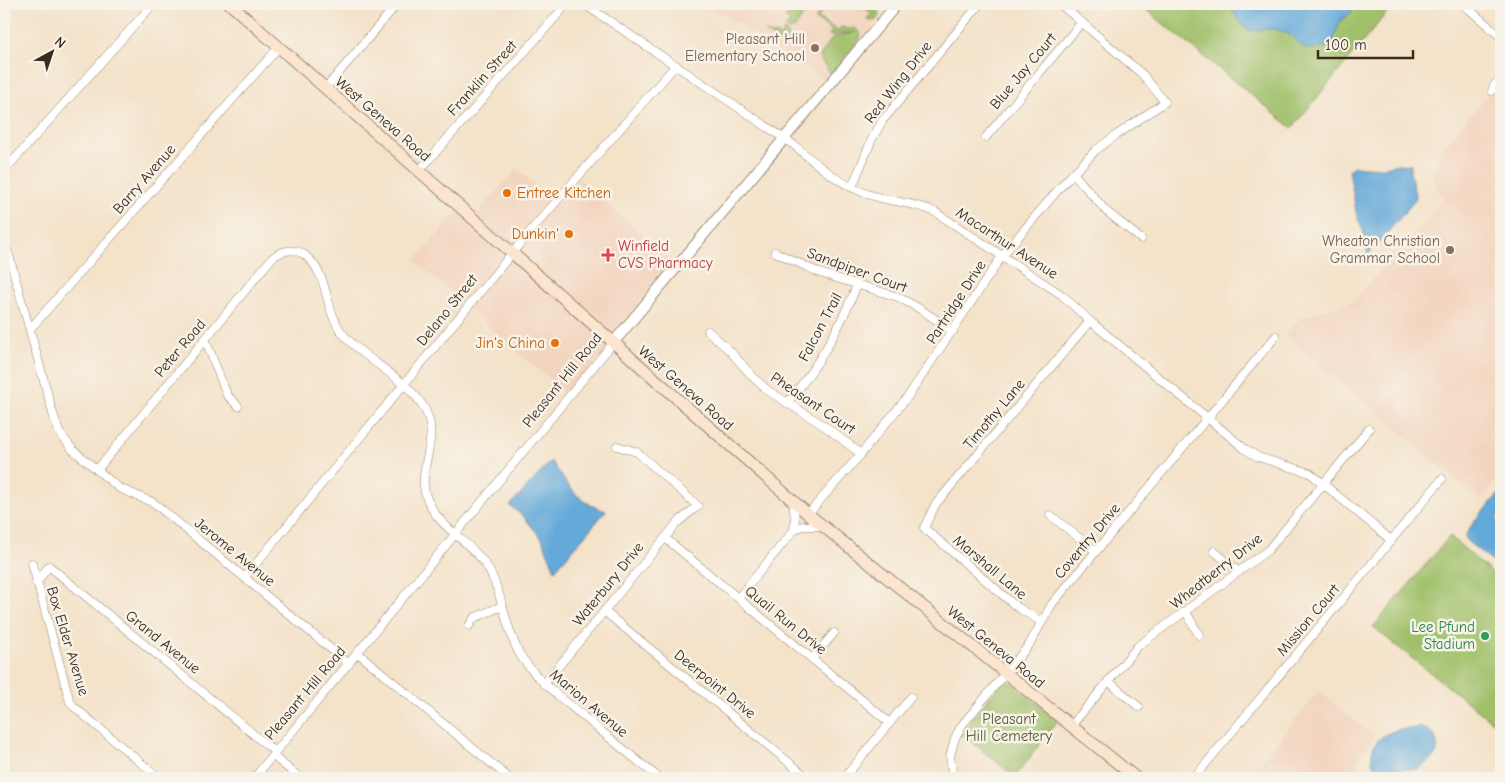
<svg xmlns="http://www.w3.org/2000/svg" width="1505" height="782" viewBox="0 0 1505 782" font-family="'Comic Neue',sans-serif">
  <style>
    .built { fill: #f3d4be }
    .green { fill: #9fbf68; stroke: #6d7443 }
    .water { fill: #63a9d9; stroke: #4f6a7c }
    .lines { fill: none; stroke-linecap: round; stroke-linejoin: round }
    .minor-casing { stroke: #988674; stroke-width: 9 }
    .tertiary-casing { stroke: #988674; stroke-width: 12 }
    .secondary-casing { stroke: #988674; stroke-width: 13 }
    .minor { stroke: #fff; stroke-width: 8 }
    .tertiary { stroke: #fff; stroke-width: 10 }
    .secondary { stroke: #fbe5cf; stroke-width: 11 }
    .education-dot { fill: #8d6e63; stroke: #f7f3e8; stroke-width: 2 }
    .food-dot { fill: #e8710a; stroke: #f7f3e8; stroke-width: 2 }
    .health-dot { fill: #e0444e; stroke: #f7f3e8; stroke-width: 2 }
    .leisure-dot { fill: #2e9e5b; stroke: #f7f3e8; stroke-width: 2 }
    .labels { text-anchor: middle; dominant-baseline: central; stroke-width: 5; stroke-linejoin: round; paint-order: stroke }
    .education-label { font-size: 15px; fill: #785e54; stroke: #f7f3e8; text-anchor: end }
    .street-label { font-size: 15px; fill: #3b2a1e; stroke: #f7f3e8 }
    .food-label { font-size: 15px; fill: #c56008; stroke: #f7f3e8; text-anchor: end }
    .health-label { font-size: 15px; fill: #be3a42; stroke: #f7f3e8; text-anchor: start }
    .leisure-label { font-size: 15px; fill: #27864d; stroke: #f7f3e8; text-anchor: end }
    .park-label { font-size: 15px; fill: #595734; stroke: #f7f3e8 }
  </style>
  <rect width="100%" height="100%" fill="#f7f3e8"/>
  <filter id="ink" filterUnits="userSpaceOnUse"><feTurbulence type="fractalNoise" baseFrequency=".02" numOctaves="2"/><feDisplacementMap in="SourceGraphic" scale="10" xChannelSelector="R" yChannelSelector="G"/><feConvolveMatrix kernelMatrix="1 2 1 2 8 2 1 2 1" color-interpolation-filters="sRGB"/></filter>
  <filter id="wash" filterUnits="userSpaceOnUse"><feTurbulence type="fractalNoise" baseFrequency=".0096" numOctaves="4" result="noise"/><feDisplacementMap in="SourceGraphic" scale="20" xChannelSelector="R" yChannelSelector="G"/><feGaussianBlur stdDeviation="1.12" result="paint"/><feColorMatrix in="noise" values="0 0 0 0 0 0 0 0 0 0 0 0 0 0 0 0 0 1.4 0 .05"/><feComposite in="paint" operator="in"/></filter>
  <g filter="url(#wash)">
    <rect width="100%" height="100%" fill="#f4e2c9"/>
    <g class="built">
      <polygon points="707,4 866,4 883,15 826,81"/>
      <polygon points="1496,84 1501,88 1501,475 1480,500 1285,335 1300,318 1353,301 1444,199 1433,181 1436,164 1440,151"/>
      <polygon points="517,169 557,204 579,179 677,266 612,339 474,217"/>
      <polygon points="459,210 611,344 567,395 415,261"/>
      <polygon points="1319,691 1375,737 1355,762 1374,778 1247,778"/>
    </g>
    <g class="green">
      <polygon points="791,4 802,4 806,7 806,11 795,28 789,30 786,28 790,21 786,18 793,5"/>
      <polygon points="858,4 865,4 881,14 876,20 871,21 867,19 872,13"/>
      <polygon points="1139,4 1394,4 1292,128"/>
      <polygon points="820,13 818,18 838,31 841,27 849,29 854,28 859,31 861,35 859,40 833,72 830,73 821,60 820,56 833,37 856,32 836,34 831,36 829,35 832,30 815,19"/>
      <polygon points="784,30 787,32 788,38 786,42 781,43 765,32 773,36 776,34 780,37"/>
      <polygon points="1450,536 1501,581 1501,729 1373,627"/>
      <polygon points="1005,678 1058,720 1015,777 961,733"/>
    </g>
    <g class="water">
      <path d="M1231 4H1347L1351 7 1352 12 1340 21 1334 39 1329 45C1323 48 1309 51 1303 47 1293 41 1294 34 1278 30 1268 27 1257 32 1247 30L1235 15Z"/>
      <polygon points="1398,164 1411,165 1410,172 1416,199 1368,255 1363,230 1357,217 1349,170 1354,166 1379,168"/>
      <path d="M551 461C569 486 575 501 606 511L555 570 542 539 523 516 510 506Z"/>
      <polygon points="1501,492 1501,511 1496,520 1501,526 1501,569 1467,541 1465,536 1475,520"/>
      <path d="M1418 727C1434 730 1440 739 1436 755L1419 769H1398L1386 776 1378 774C1365 756 1373 737 1394 731 1402 728 1410 730 1418 727Z"/>
    </g>
  </g>
  <g filter="url(#ink)">
    <g class="lines">
      <g class="minor-casing">
        <g id="minor">
          <path d="M584 4 794 145C816 164 839 184 867 194 890 202 913 202 935 212L1062 295 1090 321 1245 449 1258 457 1310 473 1391 540"/>
          <polyline points="1463,4 1501,37"/>
          <polyline points="325,89 397,4"/>
          <polyline points="1492,91 1494,86 1501,78"/>
          <polyline points="986,137 1082,22"/>
          <polyline points="4,171 153,4"/>
          <polyline points="419,171 567,4"/>
          <polyline points="1073,173 1106,211 1141,239"/>
          <polyline points="852,187 872,139 883,120 980,4"/>
          <polyline points="4,243 8,252 54,417 59,432 73,450 119,488 154,503 349,664"/>
          <polyline points="775,252 820,273 898,297 920,309 953,331"/>
          <polyline points="30,329 279,47"/>
          <polyline points="708,331 729,350 754,378 767,390 826,427 861,454"/>
          <polyline points="205,339 227,395 238,406"/>
          <path d="M787 403C817 368 840 328 857 285"/>
          <path d="M97 470 272 258C282 250 295 247 306 256 329 275 324 307 340 330 361 359 403 375 423 406 444 440 413 469 428 501 440 529 470 541 486 565 503 592 504 625 519 653 535 679 560 697 583 716 608 737 633 757 659 778"/>
          <polyline points="793,501 795,519 794,530"/>
          <polyline points="808,514 861,454 909,395 1002,256 1063,184 1096,150 1115,136 1165,102 1142,74 1060,4"/>
          <polyline points="1050,515 1096,551"/>
          <polyline points="665,538 890,723"/>
          <polyline points="1214,551 1239,572"/>
          <polyline points="32,563 70,702 73,706 159,778"/>
          <polyline points="245,577 527,235 676,65"/>
          <polyline points="36,583 49,566 275,752"/>
          <polyline points="738,598 794,530 802,526 823,526"/>
          <polyline points="604,611 808,778"/>
          <polyline points="1186,612 1199,635"/>
          <polyline points="1042,622 1017,607 924,528 935,505 1090,321"/>
          <polyline points="469,626 474,618 502,606"/>
          <polyline points="358,653 509,778"/>
          <polyline points="812,659 834,633"/>
          <polyline points="1108,681 1139,707"/>
          <polyline points="544,684 678,522 698,506 637,452 617,446"/>
          <polyline points="1071,726 1138,646 1268,550 1369,429"/>
          <polyline points="273,756 300,778"/>
          <polyline points="254,778 613,343"/>
          <polyline points="844,778 911,697"/>
          <polyline points="953,778 950,756 955,738 962,725 1029,645 1052,604 1276,336"/>
          <polyline points="1194,778 1442,479"/>
        </g>
      </g>
      <g class="tertiary-casing">
        <polyline id="tertiary" points="613,343 897,4"/>
      </g>
      <g class="secondary-casing">
        <polyline id="secondary" points="230,4 808,514 1136,778"/>
      </g>
      <use href="#minor" class="minor"/>
      <use href="#tertiary" class="tertiary"/>
      <use href="#secondary" class="secondary"/>
    </g>
  </g>
  <g class="education-dot">
    <circle cx="815" cy="48" r="5"/>
    <circle cx="1450" cy="250" r="5"/>
  </g>
  <g class="food-dot">
    <circle cx="507" cy="193" r="5"/>
    <circle cx="569" cy="234" r="5"/>
    <circle cx="555" cy="343" r="5"/>
  </g>
  <path class="health-dot" d="M605.5 247.5h5v5h5v5h-5v5h-5v-5h-5v-5h5z"/>
  <circle class="leisure-dot" cx="1485" cy="636" r="5"/>
  <g class="labels">
    <g class="education-label">
      <text x="805" y="39">Pleasant Hill<tspan x="805" dy="17">Elementary School</tspan></text>
      <text x="1440" y="241">Wheaton Christian<tspan x="1440" dy="17">Grammar School</tspan></text>
    </g>
    <g class="street-label">
      <text transform="translate(1023 71) rotate(-50)">Blue Jay Court</text>
      <text transform="translate(482 78) rotate(-48)">Franklin Street</text>
      <text transform="translate(898 82) rotate(-52)">Red Wing Drive</text>
      <text transform="translate(383 119) rotate(41)">West Geneva Road</text>
      <text transform="translate(144 179) rotate(-49)">Barry Avenue</text>
      <text transform="translate(1007 243) rotate(33)">Macarthur Avenue</text>
      <text transform="translate(857 270) rotate(20)">Sandpiper Court</text>
      <text transform="translate(956 302) rotate(-57)">Partridge Drive</text>
      <text transform="translate(447 310) rotate(-51)">Delano Street</text>
      <text transform="translate(820 327) rotate(-62)">Falcon Trail</text>
      <text transform="translate(180 348) rotate(-50)">Peter Road</text>
      <text transform="translate(562 380) rotate(-51)">Pleasant Hill Road</text>
      <text transform="translate(686 388) rotate(41)">West Geneva Road</text>
      <text transform="translate(813 403) rotate(34)">Pheasant Court</text>
      <text transform="translate(994 414) rotate(-50)">Timothy Lane</text>
      <text transform="translate(1087 541) rotate(-50)">Coventry Drive</text>
      <text transform="translate(235 552) rotate(39)">Jerome Avenue</text>
      <text transform="translate(990 567) rotate(40)">Marshall Lane</text>
      <text transform="translate(1216 571) rotate(-38)">Wheatberry Drive</text>
      <text transform="translate(608 584) rotate(-51)">Waterbury Drive</text>
      <text transform="translate(786 620) rotate(39)">Quail Run Drive</text>
      <text transform="translate(1308 620) rotate(-50)">Mission Court</text>
      <text transform="translate(68 641) rotate(73)">Box Elder Avenue</text>
      <text transform="translate(163 642) rotate(39)">Grand Avenue</text>
      <text transform="translate(996 647) rotate(39)">West Geneva Road</text>
      <text transform="translate(715 684) rotate(39)">Deerpoint Drive</text>
      <text transform="translate(305 693) rotate(-50)">Pleasant Hill Road</text>
      <text transform="translate(589 703) rotate(40)">Marion Avenue</text>
    </g>
    <g class="food-label">
      <text x="517" y="193" text-anchor="start">Entree Kitchen</text>
      <text x="559" y="234">Dunkin'</text>
      <text x="545" y="343">Jin's China</text>
    </g>
    <g class="health-label">
      <text x="618" y="246">Winfield<tspan x="618" dy="17">CVS Pharmacy</tspan></text>
    </g>
    <g class="leisure-label">
      <text x="1475" y="627">Lee Pfund<tspan x="1475" dy="17">Stadium</tspan></text>
    </g>
    <g class="park-label">
      <text x="1009" y="719">Pleasant<tspan x="1009" dy="17">Hill Cemetery</tspan></text>
    </g>
  </g>
  <rect width="1505" height="782" fill="none" stroke="#f7f3e8" stroke-width="20"/>
  <g transform="translate(52 52) rotate(40)" stroke="#f7f3e8" stroke-width="4" paint-order="stroke">
  <path d="M0-4L9 19L0 12L-9 19Z" fill="#3b2a1e"/>
  <text y="-8" font-size="14" font-weight="bold" text-anchor="middle" fill="#3b2a1e">N</text>
  </g>
  <path d="M1318 50v8h95v-8" fill="none" stroke="#3b2a1e" stroke-width="2.5"/>
  <text x="1325" y="50" font-size="15" fill="#3b2a1e" stroke="#f7f3e8" stroke-width="4" paint-order="stroke">100 m</text>
</svg>
